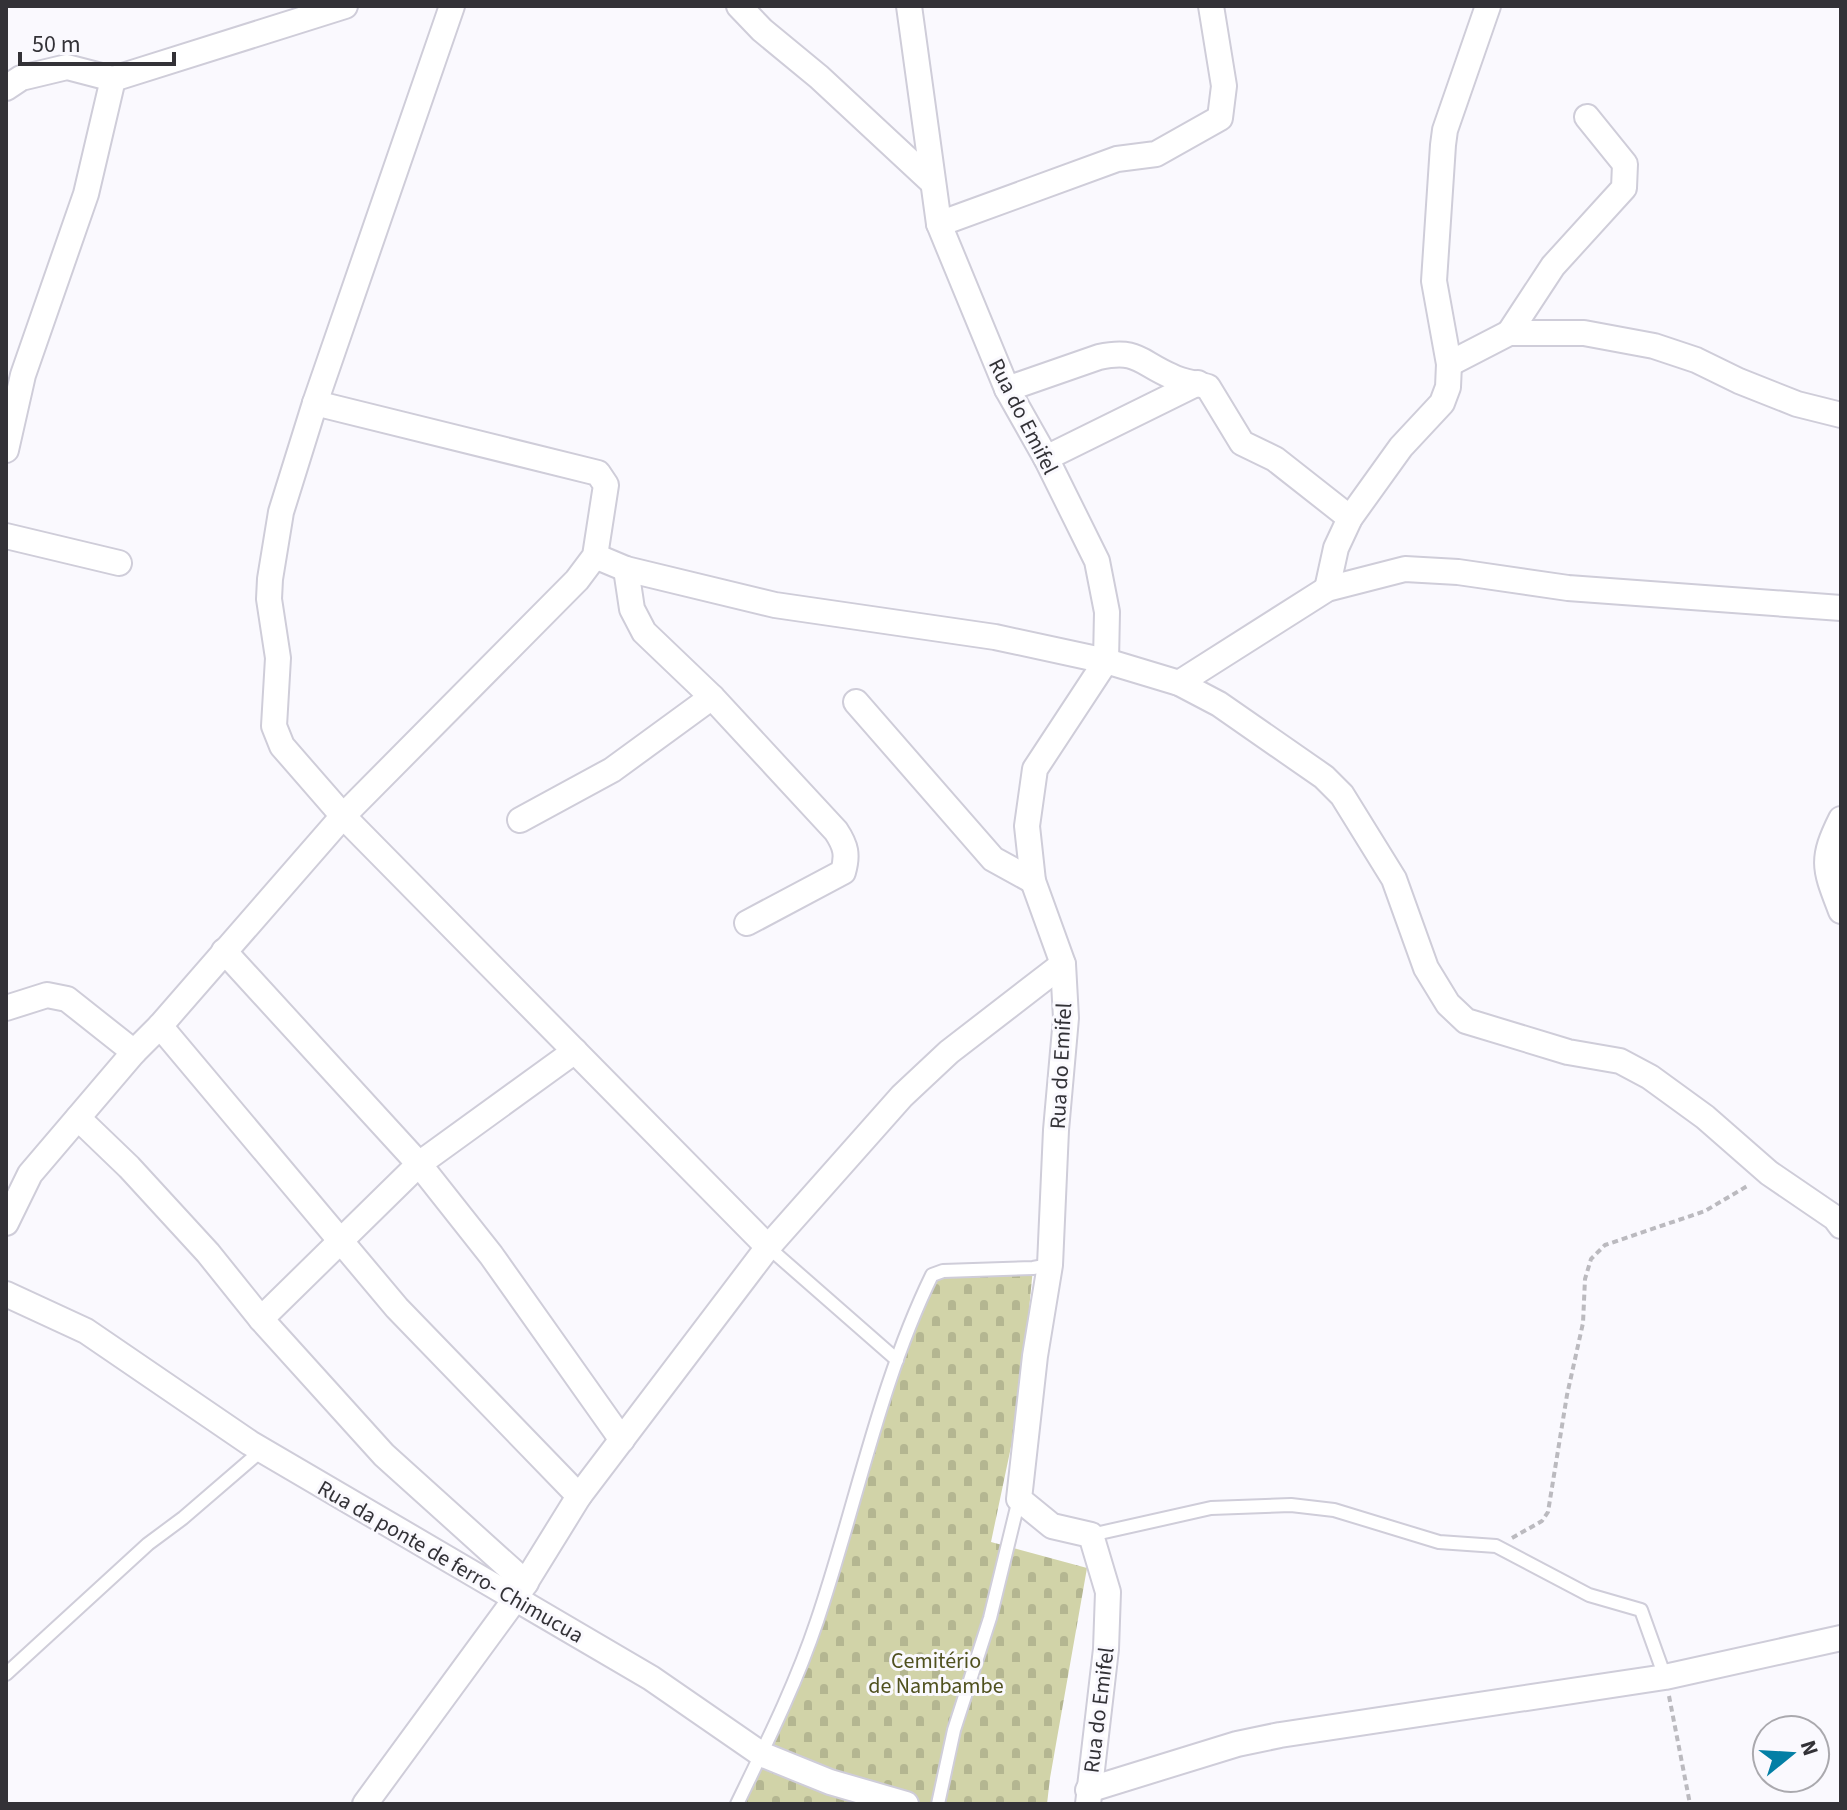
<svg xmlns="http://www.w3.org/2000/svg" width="1847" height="1810" viewBox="0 0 1847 1810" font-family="'Source Sans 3',sans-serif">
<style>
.cemetery{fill:url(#cemetery-stones)}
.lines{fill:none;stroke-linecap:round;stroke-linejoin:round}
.lane-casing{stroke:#cfcdd9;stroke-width:16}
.street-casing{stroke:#cfcdd9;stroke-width:28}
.path{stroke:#bbbabf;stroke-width:4;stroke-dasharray:6 4;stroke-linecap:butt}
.lane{stroke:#fff;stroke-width:12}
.street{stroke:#fff;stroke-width:24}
.labels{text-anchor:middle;stroke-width:6;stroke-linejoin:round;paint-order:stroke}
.street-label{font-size:22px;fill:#333237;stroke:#faf9fe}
.park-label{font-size:22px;fill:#50511f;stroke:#faf9fe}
</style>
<defs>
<pattern id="cemetery-stones" width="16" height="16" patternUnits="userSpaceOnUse" patternTransform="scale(2)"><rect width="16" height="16" fill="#d1d3a8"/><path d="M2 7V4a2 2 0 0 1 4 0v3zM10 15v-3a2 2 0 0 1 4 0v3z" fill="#b4b691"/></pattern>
</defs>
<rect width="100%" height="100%" fill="#faf9fe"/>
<polygon class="cemetery" points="1033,1268 1020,1404 991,1542 1087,1568 1050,1778 1047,1804 737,1804 792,1688 897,1360 932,1275"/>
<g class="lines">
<defs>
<g id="lane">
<polyline points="768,1247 897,1360"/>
<polyline points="1091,1535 1211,1508 1291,1505 1334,1510 1439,1542 1496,1546 1589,1595 1641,1610 1665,1677"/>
<polyline points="6,1674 148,1544 183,1518 262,1450"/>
<path d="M 737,1804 C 766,1744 796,1684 817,1621 C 856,1506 879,1384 932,1275 L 943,1271 L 1033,1268 L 1050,1265"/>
<polyline points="938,1804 954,1730 990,1618 1019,1499"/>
</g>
<g id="street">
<polyline points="452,6 315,403 281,512 270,579 269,599 278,658 274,726 282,746 343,816 768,1247"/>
<polyline points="739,6 762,30 819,77 932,182"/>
<polyline points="909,6 939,224 1007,389 1046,458 1097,561 1107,612 1106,661 1035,769 1027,826 1033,881 1063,964 1066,1018 1056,1130 1050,1265 1035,1356 1019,1499 1052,1526 1091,1535 1108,1592 1106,1649 1088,1804"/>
<polyline points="6,88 21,78 67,67 113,79 345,6"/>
<polyline points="939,224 1117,159 1156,154 1220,118 1224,86 1211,6"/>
<polyline points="1509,333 1553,266 1624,188 1625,164 1587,117"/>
<polyline points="1449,364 1509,333 1584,333 1654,346 1696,360 1739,381 1797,404 1841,415"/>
<path d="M 1007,389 L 1099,357 C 1138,349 1139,362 1171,376 C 1182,382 1196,383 1208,387 L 1242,443 L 1275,459 L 1350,518"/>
<polyline points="6,450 23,375 86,194 113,79"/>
<polyline points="1046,458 1198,383"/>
<polyline points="6,536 119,563"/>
<polyline points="595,556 626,569 775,605 995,637 1106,661 1179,683 1219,704 1324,777 1342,795 1394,879 1426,968 1448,1004 1466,1021 1568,1052 1620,1061 1650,1077 1705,1117 1769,1173 1835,1218 1841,1226"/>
<path d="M 626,569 L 632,609 L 644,632 L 712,697 L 836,831 C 846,846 848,855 843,872 L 747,923"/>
<polyline points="1327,589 1336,548 1350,518 1401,447 1442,403 1448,387 1449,364 1434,281 1443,145 1445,130 1488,6"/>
<polyline points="1179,683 1327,589 1405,569 1458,572 1568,588 1841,608"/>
<polyline points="856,702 993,859 1033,881"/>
<path d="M 1841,819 C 1820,861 1825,869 1841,911"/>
<polyline points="520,820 612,770 712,697"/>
<polyline points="224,951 419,1164 491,1255 622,1440"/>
<polyline points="6,1008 47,995 67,999 134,1052"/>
<polyline points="160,1026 397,1308 579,1496"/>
<polyline points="78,1118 129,1167 208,1253 261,1319 384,1455 526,1583"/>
<polyline points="6,1223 30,1174 134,1052 160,1026 343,816 577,580 595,556 606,485 598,473 315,403"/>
<polyline points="6,1294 86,1331 250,1443 651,1678 761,1754 830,1782 906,1804"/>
<polyline points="261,1319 419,1164 575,1051"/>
<polyline points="1088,1790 1237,1744 1280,1735 1665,1677 1841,1638"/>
<polyline points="365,1804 516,1598 579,1496 768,1247 902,1096 949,1052 1063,964"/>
</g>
</defs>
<use href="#lane" class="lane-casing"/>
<use href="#street" class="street-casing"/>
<g class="path">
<polyline points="1512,1538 1542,1521 1548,1512 1567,1395 1583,1323 1585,1279 1591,1259 1605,1245 1705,1211 1749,1185"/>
<polyline points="1669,1696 1690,1804"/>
</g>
<use href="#lane" class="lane"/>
<use href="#street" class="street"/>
</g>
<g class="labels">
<g class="street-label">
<text transform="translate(1024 416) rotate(63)" y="8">Rua do Emifel</text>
<text transform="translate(1060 1066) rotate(-87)" y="8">Rua do Emifel</text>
<text transform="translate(451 1561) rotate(30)" y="8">Rua da ponte de ferro- Chimucua</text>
<text transform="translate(1098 1710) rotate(-83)" y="8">Rua do Emifel</text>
</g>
<g class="park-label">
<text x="936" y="1668">Cemitério<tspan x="936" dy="25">de Nambambe</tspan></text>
</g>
</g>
<rect width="1847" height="1810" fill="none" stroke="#333237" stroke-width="16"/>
<g transform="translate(1791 1754) rotate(72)"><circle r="38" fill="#faf9fe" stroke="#aaa9ae" stroke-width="2"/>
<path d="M0-6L14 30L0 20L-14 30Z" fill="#037fa5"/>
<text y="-12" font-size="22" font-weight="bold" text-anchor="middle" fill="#333237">N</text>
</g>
<path d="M20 52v12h154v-12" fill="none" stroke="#333237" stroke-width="4"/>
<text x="32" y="52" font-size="24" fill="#333237" stroke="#faf9fe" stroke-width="6" paint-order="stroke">50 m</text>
</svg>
